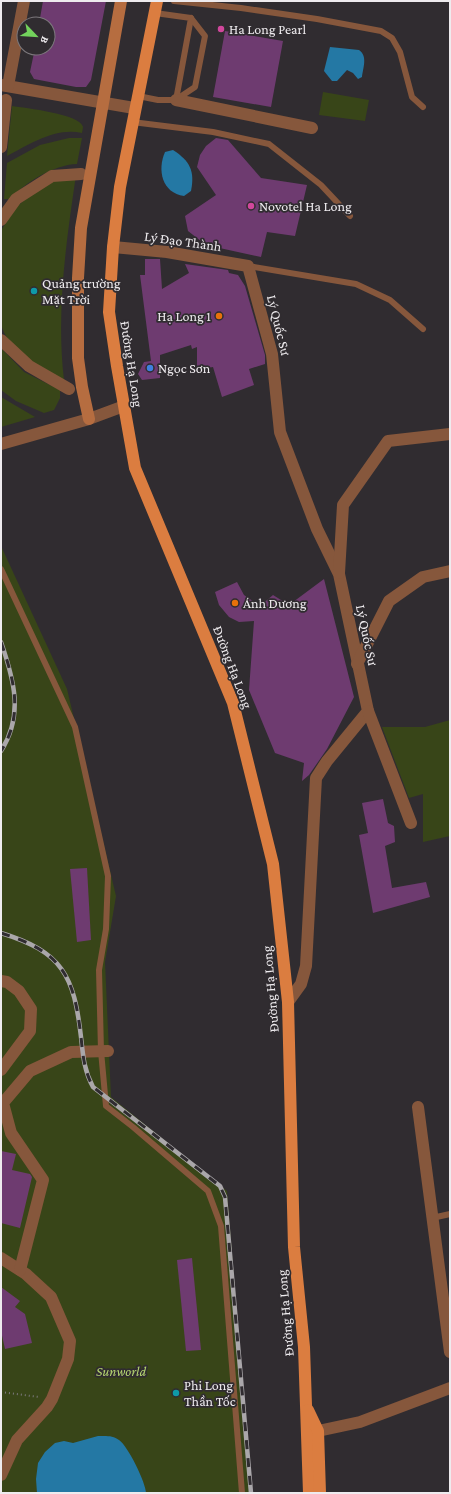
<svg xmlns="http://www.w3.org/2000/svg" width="451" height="1494" viewBox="0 0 451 1494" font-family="'Crimson Pro',serif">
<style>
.green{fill:#384518}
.water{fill:#2478a4}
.building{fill:#6e3b70}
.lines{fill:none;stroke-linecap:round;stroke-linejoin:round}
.path{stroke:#7b787b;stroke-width:2;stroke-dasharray:1 3;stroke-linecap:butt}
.lane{stroke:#86573c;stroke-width:6}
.street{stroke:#86573c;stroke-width:12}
.secondary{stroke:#b66d40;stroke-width:12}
.primary{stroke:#db7d40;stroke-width:12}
.rail-casing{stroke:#aaa7aa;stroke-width:4.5}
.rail{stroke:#302c30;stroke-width:3;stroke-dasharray:9;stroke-linecap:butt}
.hotel-dot{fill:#d1479c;stroke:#302c30;stroke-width:1.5}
.culture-dot{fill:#0f9aa8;stroke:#302c30;stroke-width:1.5}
.food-dot{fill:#e8710a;stroke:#302c30;stroke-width:1.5}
.shop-dot{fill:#3f7fe0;stroke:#302c30;stroke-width:1.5}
.labels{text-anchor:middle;stroke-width:3.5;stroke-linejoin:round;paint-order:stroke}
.poi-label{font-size:14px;fill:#eeebee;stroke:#302c30;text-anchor:start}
.street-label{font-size:14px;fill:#eeebee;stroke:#302c30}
.park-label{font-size:14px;font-style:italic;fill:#b6d671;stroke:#302c30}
</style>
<rect width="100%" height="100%" fill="#302c30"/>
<g class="green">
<polygon points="323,92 369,100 365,121 319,115"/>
<path d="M 12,106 C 25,108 81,114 83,127 C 83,128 82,133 82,133 C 56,127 30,144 7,156 Z"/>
<path d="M 69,138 L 82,138 L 77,164 C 53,165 26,182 10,199 L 4,199 L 7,163 L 40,145 Z"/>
<path d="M 76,175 C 66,243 56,312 64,380 C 41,369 8,351 1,324 L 2,229 L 15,208 L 39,188 L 61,178 Z"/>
<polygon points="1,348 24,372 60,390 60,398 54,410 44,413 16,401 1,390"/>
<polygon points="1,397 35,417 1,427"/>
<polygon points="1,546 67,689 116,896 105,962 111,1097 227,1191 251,1493 1,1493"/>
<polygon points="450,720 450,836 423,842 423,794 409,798 382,727 425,727"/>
</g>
<g class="water">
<path d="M 330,47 L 359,50 C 368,56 363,68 362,77 L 358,79 L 353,73 L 347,70 L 337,81 L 332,81 L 324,71 Z"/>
<path d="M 173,150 C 190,161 195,171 191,191 L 184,196 C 162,193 157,170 165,152 Z"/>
<path d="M 98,1436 C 105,1436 113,1435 119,1440 C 128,1446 146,1483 146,1493 L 37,1493 L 36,1479 L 38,1463 L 45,1452 L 55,1443 L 64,1441 L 73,1443 Z"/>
</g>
<g class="building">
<polygon points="43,1 106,1 91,80 86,87 76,87 34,79 30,72 35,48 48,48 48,24 39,24"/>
<polygon points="225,31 283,41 271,107 213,97"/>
<polygon points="216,138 228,140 261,178 307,185 295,236 267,232 261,257 206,245 188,231 185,216 216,195 197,167 200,155 206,146"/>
<polygon points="145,259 160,259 162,289 189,273 185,264 228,270 229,273 238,275 245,286 265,355 265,364 249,369 254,385 222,397 213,367 197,370 197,347 192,349 191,345 160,355 160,378 142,380 138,374 144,362 151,361 140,275 145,275"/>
<polygon points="324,579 354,697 327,749 309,775 302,781 304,763 275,753 249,690 254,621 239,622 229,617 219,605 215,592 237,582 244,595 260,606 273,595 289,605"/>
<polygon points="383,799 388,823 394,826 395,842 385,846 392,888 426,882 430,897 373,913 359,835 368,833 362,803"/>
<polygon points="87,868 91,940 77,942 70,869"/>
<polygon points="1,1151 16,1154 12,1170 30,1174 32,1177 20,1228 1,1223"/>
<polygon points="192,1258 201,1350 186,1351 177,1260"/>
<polygon points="1,1287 20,1301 15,1307 25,1314 32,1343 5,1349 1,1331"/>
</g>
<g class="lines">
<polyline class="path" points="1,1392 39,1397"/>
<g class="lane">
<polyline points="174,1 241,8 317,19 381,31 392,38 400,52 412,97 423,107"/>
<polyline points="138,96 158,100 176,100 191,18 155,13"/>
<polyline points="177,99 195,87 205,36 191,18"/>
<polyline points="132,122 213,132 269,144 321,185 350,216"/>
<polyline points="248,266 356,284 390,300 423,329"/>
<polyline points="1,569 75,727 108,876 106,929 99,970 101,1051 106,1106 133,1127 208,1191 221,1226 242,1493"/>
<polyline points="432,1218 450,1214"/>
</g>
<g class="street">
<polyline points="1,85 134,108"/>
<polyline points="8,86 24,1"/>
<polyline points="176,100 312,128"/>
<polyline points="1,147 6,100"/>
<polyline points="1,220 16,199 52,176 81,174"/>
<polyline points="113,247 167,252 248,266 272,354 280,432 317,529 339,574 368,711 327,761 316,778 306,966 301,984 288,1002"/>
<polyline points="1,340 29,366 69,389"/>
<polyline points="1,444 89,419 124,406"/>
<polyline points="339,573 343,505 388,441 450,434"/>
<polyline points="357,664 389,601 423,577 450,571"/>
<polyline points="368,711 411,823"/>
<polyline points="1,981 7,982 19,991 31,1009 30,1031 1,1070"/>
<polyline points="418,1107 450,1352"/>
<polyline points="1,1258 26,1274 51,1297 70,1341 68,1359 52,1399 47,1407 17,1440 1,1475"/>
<polyline points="20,1270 43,1180 11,1133 3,1103 30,1071 71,1052 108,1051"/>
<polyline points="318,1431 360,1422 450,1388"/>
</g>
<polyline class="secondary" points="89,419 82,387 78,358 78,278 81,228 121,1"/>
<g class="primary">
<polyline points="157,1 120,187 113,247 109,312 117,366 135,468 233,703 273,864 288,1002 294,1247 304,1347 309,1493"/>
<polyline points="308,1410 318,1431 320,1493"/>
</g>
<defs>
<g id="rail">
<path d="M 1,642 C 14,680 24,715 1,751"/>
<path d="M 1,933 C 63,952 74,976 81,1037 C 83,1056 84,1070 93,1087 L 220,1186 L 225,1197 L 251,1493"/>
</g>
</defs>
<use href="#rail" class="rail-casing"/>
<use href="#rail" class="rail"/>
</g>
<g class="hotel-dot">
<circle cx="221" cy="29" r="4"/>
<circle cx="251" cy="206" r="4"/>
</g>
<g class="culture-dot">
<circle cx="34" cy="291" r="4"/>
<circle cx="176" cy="1393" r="4"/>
</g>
<g class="food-dot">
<circle cx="219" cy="316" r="4"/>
<circle cx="235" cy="603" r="4"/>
</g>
<circle class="shop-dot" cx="150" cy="368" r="4"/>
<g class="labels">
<g class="poi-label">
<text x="229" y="34">Ha Long Pearl</text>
<text x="259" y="211">Novotel Ha Long</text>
<text x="42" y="288">Quảng trường<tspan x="42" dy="16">Mặt Trời</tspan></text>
<text x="211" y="321" text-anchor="end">Hạ Long 1</text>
<text x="158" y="373">Ngọc Sơn</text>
<text x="243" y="608">Ánh Dương</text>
<text x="184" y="1390">Phi Long<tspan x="184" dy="16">Thần Tốc</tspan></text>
</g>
<g class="street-label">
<text transform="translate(183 241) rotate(8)" y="5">Lý Đạo Thành</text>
<text transform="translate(279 325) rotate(76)" y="5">Lý Quốc Sư</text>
<text transform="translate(132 364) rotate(81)" y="5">Đường Hạ Long</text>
<text transform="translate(367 635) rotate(78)" y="5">Lý Quốc Sư</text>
<text transform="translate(233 667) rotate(69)" y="5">Đường Hạ Long</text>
<text transform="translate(270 989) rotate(-95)" y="5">Đường Hạ Long</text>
<text transform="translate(285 1313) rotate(-95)" y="5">Đường Hạ Long</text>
</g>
<g class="park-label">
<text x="121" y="1376">Sunworld</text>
</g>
</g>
<rect width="451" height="1494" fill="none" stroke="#eeebee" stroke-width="4"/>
<g transform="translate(36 36) rotate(115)"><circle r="19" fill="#302c30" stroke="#7c787c"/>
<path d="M0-3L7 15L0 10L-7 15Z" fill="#73d25c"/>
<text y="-6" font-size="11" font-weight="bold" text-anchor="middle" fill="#eeebee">B</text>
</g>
</svg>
